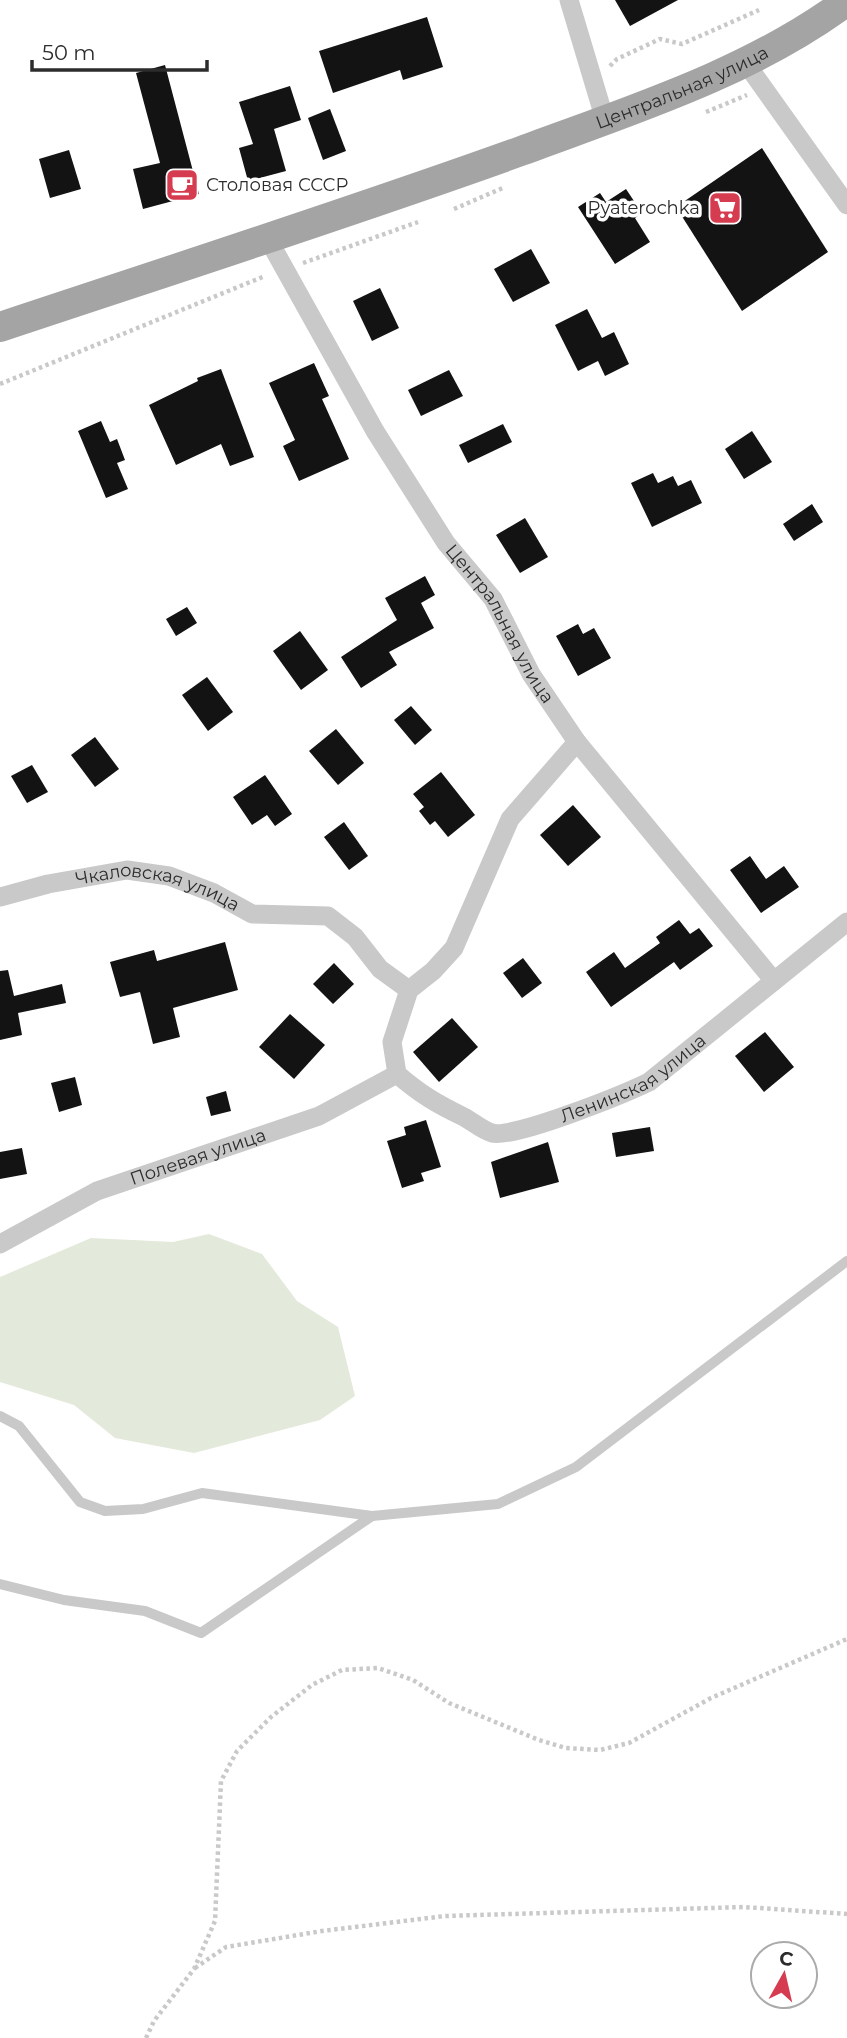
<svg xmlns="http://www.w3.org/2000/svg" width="847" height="2038" viewBox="0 0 847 2038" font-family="Montserrat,sans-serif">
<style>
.green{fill:#e3e9db}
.building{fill:#131313}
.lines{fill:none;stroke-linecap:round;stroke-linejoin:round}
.path{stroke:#c9c9c9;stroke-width:4.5;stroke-dasharray:3.5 3.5;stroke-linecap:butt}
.service{stroke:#c9c9c9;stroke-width:10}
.minor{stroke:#c9c9c9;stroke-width:19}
.primary{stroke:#a4a4a4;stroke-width:30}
.labels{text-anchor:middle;stroke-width:7;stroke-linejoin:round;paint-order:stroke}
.street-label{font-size:18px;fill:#2c2c2c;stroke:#fff}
.poi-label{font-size:18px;fill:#2c2c2c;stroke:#fff;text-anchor:start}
</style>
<rect width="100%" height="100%" fill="#fff"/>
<polygon class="green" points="209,1234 262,1254 297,1301 338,1327 355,1396 320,1420 194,1453 115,1438 74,1405 0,1382 0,1277 91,1238 173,1242"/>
<g class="building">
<polygon points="615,0 678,0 630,26"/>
<polygon points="427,17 443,67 403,80 400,70 333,93 319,51"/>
<polygon points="165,65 199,194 143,209 133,169 160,163 136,73"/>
<polygon points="290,86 301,120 274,129 286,171 248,181 239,148 253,144 239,102"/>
<polygon points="330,109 346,151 323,160 308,118"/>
<polygon points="762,148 828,252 742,311 676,207"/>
<polygon points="69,150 81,189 50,198 39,159"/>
<polygon points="626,189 642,213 635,218 650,242 615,264 578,207 600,193 606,202"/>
<polygon points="531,249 550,283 513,302 494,269"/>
<polygon points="380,288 399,328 372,341 353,301"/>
<polygon points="587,309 602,338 614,332 629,364 605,376 598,361 578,371 555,325"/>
<polygon points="314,363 329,396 322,399 349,459 299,481 283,446 295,440 269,383"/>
<polygon points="221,369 254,457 230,466 221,444 176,465 149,405 198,381 197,378"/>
<polygon points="449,370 463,396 421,416 408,390"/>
<polygon points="101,421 110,442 117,439 125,460 117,463 128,489 106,498 78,431"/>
<polygon points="503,424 512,442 468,463 459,445"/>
<polygon points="752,431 772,462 744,479 725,449"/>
<polygon points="653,473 658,483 673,476 678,486 691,480 702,503 652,527 631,483"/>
<polygon points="812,504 823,522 794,541 783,524"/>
<polygon points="525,518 548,557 520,573 496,535"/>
<polygon points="425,576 435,595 421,603 434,628 389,652 397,665 361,688 341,657 397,620 385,598"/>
<polygon points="187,607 197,623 176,636 166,619"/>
<polygon points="578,624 583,634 594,628 611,658 578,676 556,636"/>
<polygon points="300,631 328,670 301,690 273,651"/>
<polygon points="207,677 233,712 208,731 182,695"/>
<polygon points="411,706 432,730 415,745 394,720"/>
<polygon points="336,729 364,763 338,785 309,751"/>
<polygon points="95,737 119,769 95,787 71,755"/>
<polygon points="32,765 48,792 27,803 11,776"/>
<polygon points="441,772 475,815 448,837 435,821 430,825 419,811 424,807 413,794"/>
<polygon points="265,775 292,814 275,826 267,815 252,825 233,797"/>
<polygon points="573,805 601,837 568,866 540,835"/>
<polygon points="344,822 368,856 349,870 324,837"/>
<polygon points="750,856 766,879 784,866 799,887 761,913 730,870"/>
<polygon points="679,920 690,934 699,928 713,946 680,970 674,962 611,1007 586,972 614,952 625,968 660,943 656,937"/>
<polygon points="225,942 238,990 173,1008 180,1037 153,1044 140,992 120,997 110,962 154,950 157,961"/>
<polygon points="523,958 542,983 522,998 503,973"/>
<polygon points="334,963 354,984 333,1004 313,984"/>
<polygon points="8,970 14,996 62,984 66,1003 18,1013 22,1035 0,1040 0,971"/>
<polygon points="290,1014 325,1045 294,1079 259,1047"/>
<polygon points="452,1018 478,1047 439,1082 413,1052"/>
<polygon points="765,1032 794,1067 764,1092 735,1056"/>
<polygon points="75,1077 82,1105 59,1112 51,1083"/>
<polygon points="226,1091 231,1111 211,1116 206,1097"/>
<polygon points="426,1120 441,1167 421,1173 424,1181 402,1188 387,1141 406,1135 404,1127"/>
<polygon points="650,1127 654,1151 616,1157 612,1133"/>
<polygon points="548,1142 559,1182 500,1198 491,1162"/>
<polygon points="22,1148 27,1174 0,1179 0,1152"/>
</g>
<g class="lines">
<g class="path">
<polyline points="610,66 617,59 660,39 682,44 759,10"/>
<polyline points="706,112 747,95"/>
<polyline points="454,209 505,187"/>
<polyline points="303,263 418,222"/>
<polyline points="0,384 265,276"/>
<polyline points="195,1968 226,1947 322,1931 445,1916 744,1907 847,1914"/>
<polyline points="146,2038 154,2021 194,1969 215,1921 221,1781 237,1751 271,1717 312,1685 342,1670 378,1668 413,1680 449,1703 539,1740 566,1748 600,1750 629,1743 711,1698 847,1639"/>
</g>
<g class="service">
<polyline points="0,1416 19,1426 80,1502 105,1511 143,1509 202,1493 372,1516 498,1504 576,1467 847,1261"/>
<polyline points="0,1584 64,1600 145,1611 201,1633 372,1516"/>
</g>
<g class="minor">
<polyline points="569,0 605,120"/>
<polyline points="745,62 847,205"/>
<path id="s1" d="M 268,239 L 375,431 L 446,543 L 493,599 L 531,674 L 577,742 L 774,981"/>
<path id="s2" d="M 0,897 L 48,884 L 127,870 L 169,876 L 214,893 L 252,914 L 328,916 L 355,937 L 380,969 L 409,990"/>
<path id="s3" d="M 397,1074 C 420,1094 437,1104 464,1117 C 473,1122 482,1130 492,1133 C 514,1139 624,1094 649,1082 L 847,922"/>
<polyline points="397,1074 392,1042 409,990 433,971 454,948 510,819 577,742"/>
<path id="s4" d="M 0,1244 L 97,1191 L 319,1116 L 397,1074"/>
</g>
<path class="primary" id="s5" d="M 0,327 C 174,269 349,213 521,151 C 632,110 752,72 847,1"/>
</g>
<defs>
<symbol id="cafe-square" viewBox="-11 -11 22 22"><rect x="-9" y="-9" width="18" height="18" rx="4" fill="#d63c50" stroke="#fff"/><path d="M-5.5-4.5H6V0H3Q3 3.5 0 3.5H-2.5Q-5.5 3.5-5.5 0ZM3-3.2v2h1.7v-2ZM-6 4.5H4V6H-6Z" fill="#fff"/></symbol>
<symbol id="supermarket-square" viewBox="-11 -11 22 22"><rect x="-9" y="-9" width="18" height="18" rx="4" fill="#d63c50" stroke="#fff"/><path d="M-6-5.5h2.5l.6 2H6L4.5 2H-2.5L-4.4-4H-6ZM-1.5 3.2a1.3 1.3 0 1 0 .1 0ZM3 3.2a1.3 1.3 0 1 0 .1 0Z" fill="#fff"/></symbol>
</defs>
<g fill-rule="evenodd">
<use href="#cafe-square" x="163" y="166" width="38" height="38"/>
<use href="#supermarket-square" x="706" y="189" width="38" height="38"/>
</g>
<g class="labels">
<g class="street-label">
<text dy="6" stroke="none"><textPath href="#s5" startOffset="723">Центральная улица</textPath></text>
<text dy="6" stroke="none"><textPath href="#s1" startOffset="450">Центральная улица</textPath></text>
<text dy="6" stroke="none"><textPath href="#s2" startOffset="163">Чкаловская улица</textPath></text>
<text dy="6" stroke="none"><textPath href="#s3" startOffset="266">Ленинская улица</textPath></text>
<text dy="6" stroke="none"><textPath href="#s4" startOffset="217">Полевая улица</textPath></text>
</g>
<g class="poi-label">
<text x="206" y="191">Столовая СССР</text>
<text x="700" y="214" text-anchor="end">Pyaterochka</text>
</g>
</g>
<g transform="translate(784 1975) rotate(8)"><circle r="33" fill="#ffffff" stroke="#ababab" stroke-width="2"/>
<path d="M0-5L12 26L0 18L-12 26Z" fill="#d63c50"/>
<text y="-10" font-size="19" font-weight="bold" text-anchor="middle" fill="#2c2c2c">С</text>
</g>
<path d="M32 60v10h175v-10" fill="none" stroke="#2c2c2c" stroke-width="3.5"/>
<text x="42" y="60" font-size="21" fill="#2c2c2c" stroke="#ffffff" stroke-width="5" paint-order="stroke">50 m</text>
</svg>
